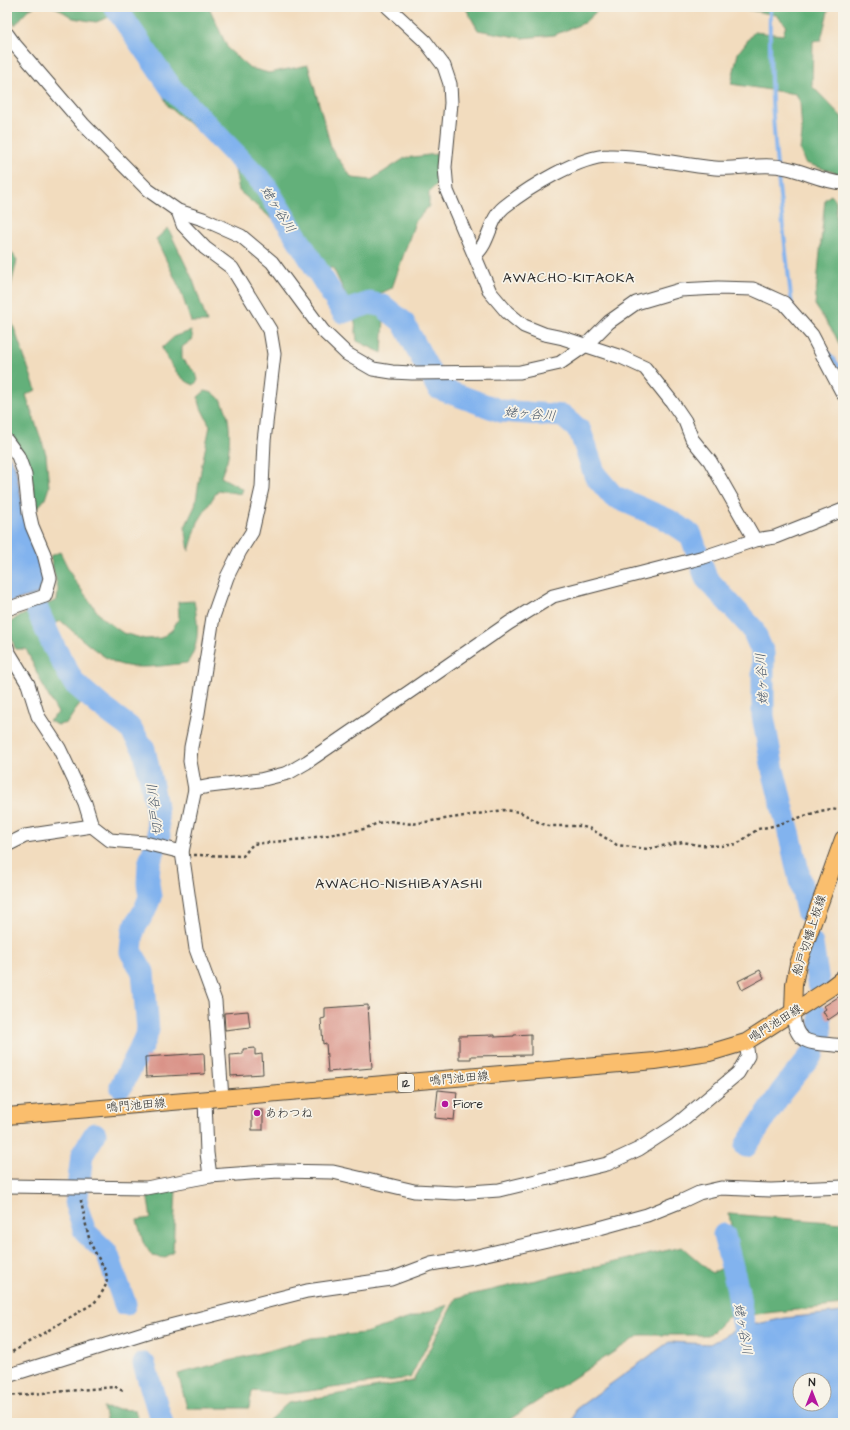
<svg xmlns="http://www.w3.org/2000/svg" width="850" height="1430" viewBox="0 0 850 1430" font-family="'Architects Daughter','Klee One',sans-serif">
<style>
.forest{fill:#64b07a;stroke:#486e52}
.water{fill:#82b3ee;stroke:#566f8c;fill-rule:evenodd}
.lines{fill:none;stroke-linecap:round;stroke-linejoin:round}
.stream{stroke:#82b3ee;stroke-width:4}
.river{stroke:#82b3ee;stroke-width:23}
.building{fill:#d99186}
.minor-casing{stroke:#494641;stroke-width:15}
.major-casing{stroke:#494641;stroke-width:18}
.path{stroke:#494641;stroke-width:2.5;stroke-dasharray:3 3;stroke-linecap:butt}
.minor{stroke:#fff;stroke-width:13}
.major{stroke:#fabe6d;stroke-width:16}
.poi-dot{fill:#b5179e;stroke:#f7f3e8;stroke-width:1.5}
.labels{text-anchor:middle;stroke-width:3.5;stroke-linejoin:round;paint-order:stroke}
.shield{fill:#f7f3e8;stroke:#686764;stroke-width:1}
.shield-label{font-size:11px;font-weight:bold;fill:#2b2b2b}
.street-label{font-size:12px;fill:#2b2b2b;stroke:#f7f3e8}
.poi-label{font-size:12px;fill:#2b2b2b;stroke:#f7f3e8;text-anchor:start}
.water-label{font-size:13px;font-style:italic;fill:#455466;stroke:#f7f3e8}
.quarter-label{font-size:14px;letter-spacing:1px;fill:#2b2b2b;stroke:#f7f3e8}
</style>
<rect width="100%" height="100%" fill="#f7f3e8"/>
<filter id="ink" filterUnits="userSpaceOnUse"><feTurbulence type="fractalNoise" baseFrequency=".025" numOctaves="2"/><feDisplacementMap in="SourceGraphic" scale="8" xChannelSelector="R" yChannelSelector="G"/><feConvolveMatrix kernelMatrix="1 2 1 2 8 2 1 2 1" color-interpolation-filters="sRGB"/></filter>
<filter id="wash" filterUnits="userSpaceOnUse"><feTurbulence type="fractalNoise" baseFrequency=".012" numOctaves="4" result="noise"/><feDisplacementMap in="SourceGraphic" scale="16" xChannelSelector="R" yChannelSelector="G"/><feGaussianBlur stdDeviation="0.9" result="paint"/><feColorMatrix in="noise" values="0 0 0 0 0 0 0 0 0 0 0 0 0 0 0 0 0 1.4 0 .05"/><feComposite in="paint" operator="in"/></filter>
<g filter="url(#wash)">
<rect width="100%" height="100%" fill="#f2dcbe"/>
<g class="forest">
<polygon points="7,7 34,7 28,10 15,25 7,12"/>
<polygon points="53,7 209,7 228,49 250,68 269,73 308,65 332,150 352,178 371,180 405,158 437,154 439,182 429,192 429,206 415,222 392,288 379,294 384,318 382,353 357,341 355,322 344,291 333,268 321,268 284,229 239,191 234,164 208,137 192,126 168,106 125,11 96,22 73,18 57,8"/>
<polygon points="465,7 601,7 584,23 554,35 522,38 478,30"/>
<polygon points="733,7 829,7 821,40 813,41 812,86 842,117 843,175 805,163 800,150 802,134 800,102 796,94 731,84 738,53 754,32 783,35 786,25 776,15"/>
<polygon points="831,195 836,201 836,228 843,228 843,353 835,335 815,305 825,199"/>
<polygon points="168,228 193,280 207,322 191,322 180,289 156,239"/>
<polygon points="7,246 17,260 7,303"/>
<polygon points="7,308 36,390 26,395 46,454 49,487 45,499 34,512 33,484 22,452 7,431"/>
<path d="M 191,331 L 193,339 L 182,347 L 182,359 L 196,373 L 198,380 L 194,385 C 179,380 169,363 162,348 L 175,336 Z"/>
<path d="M 205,391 C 232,394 231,436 228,456 C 227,463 223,470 221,477 L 243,489 L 241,494 L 218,490 L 198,522 L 189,551 L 185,527 L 195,506 L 202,464 L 210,426 L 201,408 L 198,397 Z"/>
<path d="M 60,552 L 73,578 L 101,617 L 123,633 L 145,639 L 161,638 L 172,630 L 179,618 L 178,602 L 194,601 C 198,623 201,644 187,663 C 167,665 136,671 116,663 C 98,655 76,634 61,621 L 41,630 L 68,683 L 83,699 L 67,723 L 58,725 L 49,721 L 58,713 L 45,690 L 26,649 L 15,649 L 8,625 L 16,618 L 57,600 L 58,589 L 50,556 Z"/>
<polygon points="176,1189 173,1251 165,1258 152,1256 143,1242 137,1220 151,1218 147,1194"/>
<polygon points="729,1214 843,1223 843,1305 728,1317 710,1335 640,1335 504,1423 266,1423 288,1403 413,1381 456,1298 682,1247 712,1273 737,1261"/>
<polygon points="448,1305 410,1378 285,1394 252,1391 249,1408 187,1408 178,1374 275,1349 311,1338 365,1333"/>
<polygon points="103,1408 135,1410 139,1423 107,1423"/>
</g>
<g class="water">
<polygon points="7,452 15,466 26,524 44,580 39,593 7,603"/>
<path d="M 843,1312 L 843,1423 L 572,1423 L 576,1409 L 669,1342 L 710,1344 L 738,1328 L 785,1318 ZM 800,1380 L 824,1380 L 824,1404 L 800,1404 Z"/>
</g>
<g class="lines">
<g class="stream">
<path d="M 770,7 C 768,107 781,207 792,306"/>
<polyline points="826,350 843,371"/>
<polyline points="817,977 822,974"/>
</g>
<g class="river">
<polyline points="115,7 172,89 264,184 343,312 370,303 383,306 403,322 438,388 501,411 563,416 580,431 595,475 613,496 668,520 691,535 706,578 752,628 763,653 763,716 773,770 789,832 807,911"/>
<polyline points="36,607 54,647 74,683 102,707 129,727 144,749 155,800 159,836 149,864 148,883 150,897 145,910 133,930 131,952 143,972 148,1030 139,1052 121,1086"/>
<polyline points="812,944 818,982"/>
<polyline points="820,1016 821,1033"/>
<polyline points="95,1134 82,1155 76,1205 85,1232 107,1253 125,1304"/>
<polyline points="746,1146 782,1091 813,1053"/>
<polyline points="724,1235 737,1286 749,1357"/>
<polyline points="144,1364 162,1423"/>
</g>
</g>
<g id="blocks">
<g class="building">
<polygon points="760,970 764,978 742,990 738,981"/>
<polygon points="843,994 843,1010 828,1020 823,1011 826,1009 824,1006"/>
<polygon points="368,1005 372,1068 328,1072 326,1043 323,1044 321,1019 325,1018 325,1008"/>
<polygon points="248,1011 250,1027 225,1030 224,1013"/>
<polygon points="531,1034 531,1055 471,1056 471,1059 459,1059 459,1036 495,1035 495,1037 514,1036 514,1035"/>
<polygon points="255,1048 255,1055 262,1054 263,1074 231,1076 230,1055 243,1054 243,1049"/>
<polygon points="204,1053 205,1074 146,1077 145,1057"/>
<polygon points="438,1090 457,1092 454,1120 435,1118"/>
<rect x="252" y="1110" width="11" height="20"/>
</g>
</g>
</g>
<g filter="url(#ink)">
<use href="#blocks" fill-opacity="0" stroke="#494641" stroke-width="1"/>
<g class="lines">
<defs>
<g id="minor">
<polyline points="388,7 425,41 444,66 450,84 451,103 445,167 447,191 490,292 507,312 524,326 544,334 563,338 621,357 645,368 672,402 685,421 692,439 710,461 755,540"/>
<polyline points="7,34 15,45 83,124 148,190 178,211 203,219 241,236 272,262 323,331 347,354 373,369 392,372 412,373 520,372 560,363 586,345 609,322 636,303 680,290 718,288 753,289 784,303 812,335 843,394"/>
<polyline points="178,211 183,225 205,248 232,268 270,330 274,354 264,441 262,488 252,532 240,551 227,577 213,617 198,713 191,747 190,761 195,789 182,852 196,949 215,1001 222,1098"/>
<path d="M 475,255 C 490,243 489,219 504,207 C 528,188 579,156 609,156 C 644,155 680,165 715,168 C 739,170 763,162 787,168 C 806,172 824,182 843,183"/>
<polyline points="7,441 18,456 25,475 29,513 32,526 44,554 50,578 45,596 7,609"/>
<polyline points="7,647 8,651 28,684 38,716 59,748 85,803 92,826 110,840 145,843 182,852"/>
<polyline points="195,789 210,786 260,780 288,773 307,762 415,688 509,623 553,596 704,557 755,540 775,537 843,510"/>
<polyline points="7,845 25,836 92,826"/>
<path d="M 793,1011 C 794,1048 813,1042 843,1046"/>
<polyline points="205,1100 207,1153 210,1176"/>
<polyline points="7,1186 146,1188 210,1176 278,1171 333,1172 414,1191 456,1193 499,1190 607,1164 639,1149 676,1125 738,1073 748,1056 746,1042"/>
<polyline points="7,1376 150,1331 307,1291 391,1279 431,1264 473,1257 596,1229 647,1215 682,1201 699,1193 721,1188 771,1190 843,1187"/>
</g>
<g id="major">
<polyline points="793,1011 794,984 798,964 843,839"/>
<polyline points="7,1116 655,1061 709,1053 746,1042 830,988 843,978"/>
</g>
</defs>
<use href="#minor" class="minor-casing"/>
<use href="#major" class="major-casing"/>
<g class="path">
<polyline points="194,855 243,856 253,844 304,839 364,829 378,823 389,821 412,824 504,810 520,812 540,823 549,826 580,826 591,829 617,845 647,849 683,842 698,845 721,846 737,844 758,829 773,826 820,811 831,809 843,811"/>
<path d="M 7,1355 L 94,1303 C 118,1275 103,1271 91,1244 C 87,1234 84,1213 81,1201 L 81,1198"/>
<polyline points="7,1396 116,1387 123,1391"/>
</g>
<use href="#minor" class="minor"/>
<use href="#major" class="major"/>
</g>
</g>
<g class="poi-dot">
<circle cx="445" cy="1104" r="4"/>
<circle cx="257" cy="1113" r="4"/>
</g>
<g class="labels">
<rect class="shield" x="398" y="1074" width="16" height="18" rx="3"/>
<g class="shield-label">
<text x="406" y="1087">12</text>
</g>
<g class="street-label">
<text transform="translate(809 935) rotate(-72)" y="4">船戸切幡上板線</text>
<text transform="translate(775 1023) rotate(-32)" y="4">鳴門池田線</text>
<text transform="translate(459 1078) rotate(-5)" y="4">鳴門池田線</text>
<text transform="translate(136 1105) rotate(-5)" y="4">鳴門池田線</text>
</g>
<g class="poi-label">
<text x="453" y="1108">Fiore</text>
<text x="265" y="1117">あわつね</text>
</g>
<g class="water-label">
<text transform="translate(279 209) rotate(58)" y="5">姥ヶ谷川</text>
<text transform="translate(530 413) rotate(5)" y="5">姥ヶ谷川</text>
<text transform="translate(761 679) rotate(-93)" y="5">姥ヶ谷川</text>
<text transform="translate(154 810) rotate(-96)" y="5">切戸谷川</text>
<text transform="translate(744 1329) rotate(80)" y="5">姥ヶ谷川</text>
</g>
<g class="quarter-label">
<text x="569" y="282">AWACHO-KITAOKA</text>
<text x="399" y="888">AWACHO-NISHIBAYASHI</text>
</g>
</g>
<rect width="850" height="1430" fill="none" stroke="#f7f3e8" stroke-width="24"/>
<g transform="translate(812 1392)"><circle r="19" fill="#f7f3e8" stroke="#a5a39c"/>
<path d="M0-3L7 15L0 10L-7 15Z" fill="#b5179e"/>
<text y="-6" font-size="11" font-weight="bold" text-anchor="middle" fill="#2b2b2b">N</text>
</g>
</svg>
